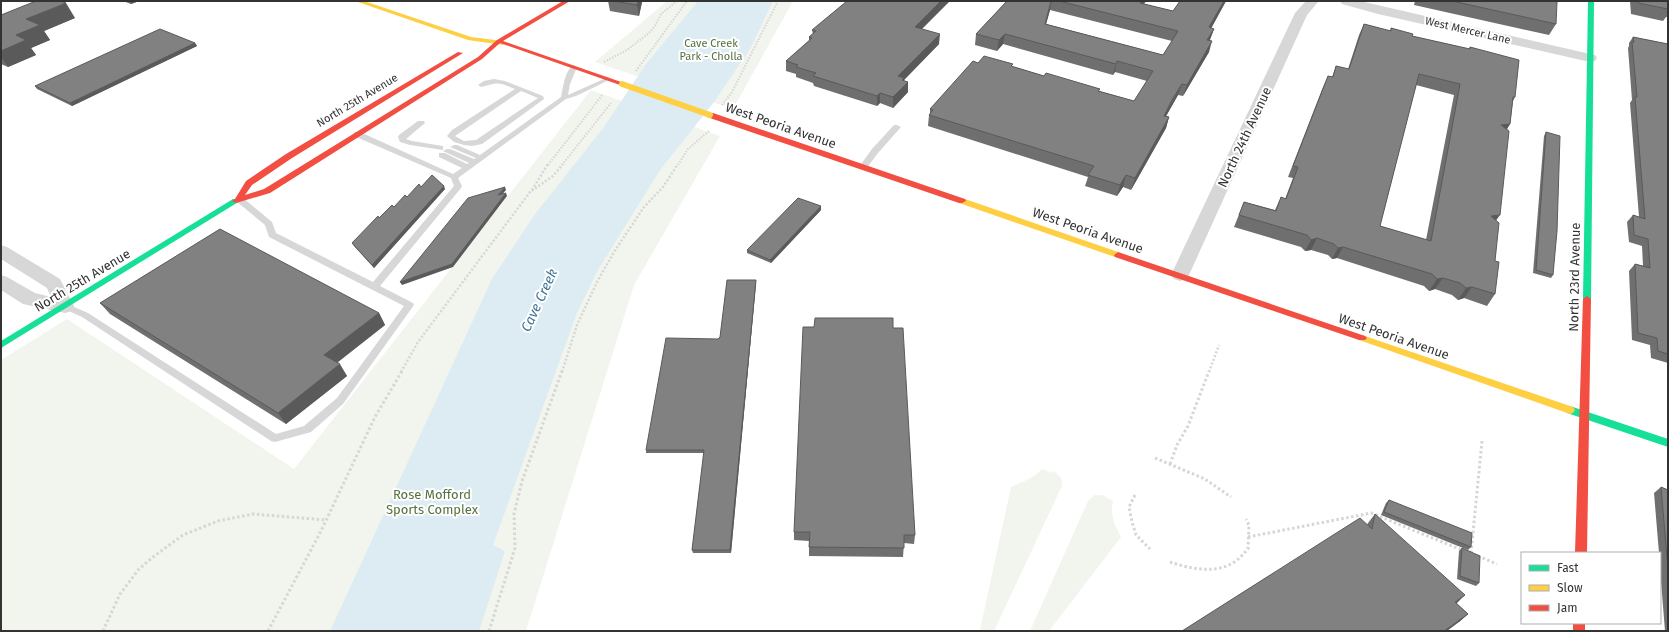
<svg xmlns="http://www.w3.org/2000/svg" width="1669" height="632" viewBox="0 0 1669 632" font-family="'Fira Sans',sans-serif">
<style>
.green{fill:#f1f5ed}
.water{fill:#ddebf3}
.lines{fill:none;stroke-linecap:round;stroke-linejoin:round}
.path-far2{stroke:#d6d6d6;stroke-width:2;stroke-dasharray:1.5 1.5;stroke-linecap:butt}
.path-far1{stroke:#d6d6d6;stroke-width:2.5;stroke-dasharray:2 2;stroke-linecap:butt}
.path{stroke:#d6d6d6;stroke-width:3;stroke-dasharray:2.5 2.5;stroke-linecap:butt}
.lane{fill:#d7d7d7;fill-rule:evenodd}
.street{fill:#d7d7d7;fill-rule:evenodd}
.fast{fill:#16e098;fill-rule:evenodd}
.slow{fill:#ffcf43;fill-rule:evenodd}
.jam{fill:#f24e42;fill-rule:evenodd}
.slow-bridge{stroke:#ffcf43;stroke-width:6}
.wall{fill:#6f6f6f;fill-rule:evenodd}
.shaded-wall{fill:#5a5a5a}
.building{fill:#818181;stroke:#5a5a5a;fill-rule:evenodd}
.labels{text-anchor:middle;stroke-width:4;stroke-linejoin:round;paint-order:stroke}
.far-street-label{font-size:11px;fill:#333;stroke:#fff}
.far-park-label{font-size:11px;fill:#56703f;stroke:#fff}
.street-label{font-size:13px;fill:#333;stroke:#fff}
.park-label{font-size:13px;fill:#56703f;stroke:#fff}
.water-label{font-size:14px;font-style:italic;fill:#3f7597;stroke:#fff}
</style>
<rect width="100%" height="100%" fill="#fff"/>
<g class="green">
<polygon points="667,1 793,1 733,109 595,62"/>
<polygon points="591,90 720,136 634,285 526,631 1,631 1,360 67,319 294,469"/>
<path d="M 1042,469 L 1053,473 L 1054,471 L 1061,478 L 1062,486 L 994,631 L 980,630 L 1011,487 C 1022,482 1034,478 1042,469 Z"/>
<path d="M 1095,495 L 1102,495 L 1113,501 C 1110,516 1114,524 1121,537 L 1049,631 L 1030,631 L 1088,501 Z"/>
</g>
<polygon class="water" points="698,1 773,1 750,49 714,102 660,170 598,270 577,313 493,545 505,551 479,631 330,631 492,279 535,214 604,127 646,64"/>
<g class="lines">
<g class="path-far2">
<polyline points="604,62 627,50 649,33 655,26 661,14 677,1"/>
<polyline points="636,71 687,1"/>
<polyline points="722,105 732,92 778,1"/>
<polyline points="548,165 603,94"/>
<polyline points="562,165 611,103"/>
<polyline points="678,165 688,149 709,131"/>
</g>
<g class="path-far1">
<polyline points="532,190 548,164"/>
<polyline points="401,372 418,342 530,192 553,176 563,164"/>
<polyline points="562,372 577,325 598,280 614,252 644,207 663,187 678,164"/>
<polyline points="1209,372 1219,345"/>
</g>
<g class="path">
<polyline points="1155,458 1205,479 1231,497"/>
<polyline points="1170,464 1177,445 1188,426 1209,371"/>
<polyline points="1135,495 1129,507 1132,522 1136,535 1150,549"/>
<polyline points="1248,537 1371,513 1462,550"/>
<polyline points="1471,553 1482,441"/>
<polyline points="1478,556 1497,564"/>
<path d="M 1170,562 C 1191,569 1218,575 1237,560 C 1241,557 1244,553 1248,549 L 1249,525 L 1246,519"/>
<polyline points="103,631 120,594 139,569 153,557 183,535 218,521 253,514 326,520"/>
<polyline points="268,631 321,531 375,417 402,371"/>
<polyline points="489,631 515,548 514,514 522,481 562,371"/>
</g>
<g class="lane">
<path d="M 574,65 L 577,67 L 570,84 L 568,95 L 606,78 L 608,77 L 611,79 L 576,96 L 566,99 L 458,178 L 462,186 L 461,188 L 380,286 L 413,303 L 414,305 L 343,404 L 311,432 L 275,442 L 271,441 L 82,317 L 62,308 L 61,306 L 65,303 L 88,313 L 276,434 L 304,426 L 337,398 L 404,306 L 269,237 L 265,225 L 236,201 L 235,199 L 236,197 L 242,197 L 272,222 L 276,233 L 373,282 L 454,186 L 451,178 L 354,136 L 354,132 L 360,132 L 453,174 L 462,168 L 439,157 L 439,153 L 445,153 L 467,164 L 469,163 L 443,151 L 447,149 L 450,149 L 474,159 L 476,158 L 450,147 L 454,145 L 457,145 L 480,155 L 561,97 C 563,88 565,69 574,65 Z"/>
<path d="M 494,79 L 505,81 L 543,96 L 544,99 L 482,144 L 472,146 L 464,145 L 454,142 L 447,136 L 452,130 L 515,89 C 498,82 499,82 481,87 L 478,85 L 484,81 ZM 521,91 L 538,98 L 476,140 L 464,141 L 455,136 Z"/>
<polygon points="418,121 424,121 425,123 406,139 412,141 443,146 443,150 410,145 400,142 398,137 399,135"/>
<polygon points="894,125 897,125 901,127 878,153 866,169 860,169 859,167 872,149"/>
</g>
<g class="street">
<polygon points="1306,1 1319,1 1307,15 1189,275 1186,279 1180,281 1174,279 1171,275 1295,13"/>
<polygon points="1340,1 1360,1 1590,54 1595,55 1597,58 1595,61 1590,62 1378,14 1342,4"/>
<polygon points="1,245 7,247 60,279 74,306 72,311 65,313 23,304 1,290 1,275 7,277 35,293 51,297 47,288 1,259"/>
</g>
<g class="fast">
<polygon points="1588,1 1594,1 1591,299 1587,302 1583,299"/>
<polygon points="233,199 236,199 240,201 1,348 1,341"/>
<polygon points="1570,406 1668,439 1668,447 1567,413 1565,410 1567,407"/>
</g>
<g class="slow">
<polygon points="355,1 364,1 471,37 503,41 506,43 503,45 468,40"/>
<polygon points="959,199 965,199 1121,253 1122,255 1121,257 1115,257 959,203 958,201"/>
<polygon points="1362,335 1573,407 1575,410 1573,413 1570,414 1359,340 1357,338 1359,336"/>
</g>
<g class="jam">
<polygon points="563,1 570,1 503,41 624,83 624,85 620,85 500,43 482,59 270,193 236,203 232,201 235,199 246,181 286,154 458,52 463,53 292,158 252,185 245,195 264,189 478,57 497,40"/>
<polygon points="707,113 713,113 965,199 966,201 962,203 959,203 707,117"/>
<polygon points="1118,252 1365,336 1367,338 1365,340 1359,340 1115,257 1114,255"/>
<polygon points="1587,296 1591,299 1587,553 1575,553 1583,299"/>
<rect x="1573" y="623" width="12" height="8"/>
</g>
<polyline class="slow-bridge" points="622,84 710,115"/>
</g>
<g class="wall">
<polygon points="123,1 139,1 131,4"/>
<polygon points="608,1 645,1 642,2 639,16 610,11"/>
<path d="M 1007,1 L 1146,1 L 1144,4 L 1173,11 L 1180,1 L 1226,1 L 1211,28 L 1214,29 L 1210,40 L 1209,52 L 1183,96 L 1178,95 L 1166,116 L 1169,117 L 1166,128 L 1131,190 L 1123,187 L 1117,196 L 1085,186 L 1088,177 L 928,126 L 929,115 L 930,114 L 930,109 L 978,63 L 1013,67 L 1044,76 L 1100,89 L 1099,91 L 1134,101 L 1147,81 L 1115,72 L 1113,75 L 1003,44 L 997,51 L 975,45 L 976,34 ZM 1050,10 L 1172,41 L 1163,55 L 1046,24 Z"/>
<polygon points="1415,1 1556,1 1556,24 1549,35 1414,5"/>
<polygon points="1630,1 1668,1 1668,17 1666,17 1663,21 1631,14"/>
<polygon points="1,15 75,18 44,31 50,40 31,48 36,55 8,67 1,64"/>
<path d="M 1364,24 L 1390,31 L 1391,28 L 1412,36 L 1469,49 L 1470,47 L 1515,97 L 1513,101 L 1510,124 L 1507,129 L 1496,221 L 1495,261 L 1495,294 L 1487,306 L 1464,298 L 1458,300 L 1452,295 L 1435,289 L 1429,291 L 1424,286 L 1337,258 L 1332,259 L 1328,255 L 1311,250 L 1305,251 L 1301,247 L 1234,227 L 1244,202 L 1275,210 L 1281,197 L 1285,199 L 1293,178 L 1288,177 L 1323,87 L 1328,76 L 1332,77 L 1336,66 L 1348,69 L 1359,35 ZM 1416,85 L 1454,95 L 1426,240 L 1380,226 Z"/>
<polygon points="922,29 939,44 904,80 904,81 908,82 908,92 893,108 880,103 877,106 814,86 813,83 796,77 796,74 786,71 786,61 809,41 809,37 813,34 812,30"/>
<polygon points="1633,37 1668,44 1668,363 1651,358 1650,345 1632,340 1629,271 1635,264 1643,266 1642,246 1629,242 1627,222 1633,215 1639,217 1630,103 1632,100 1628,48 1629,46 1629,43"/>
<polygon points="195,43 197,46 72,106 37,89 35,86"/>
<polygon points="1546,132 1553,275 1551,278 1533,273 1544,136"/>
<polygon points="421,187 445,189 374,268 354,246 352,243 379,218"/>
<polygon points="821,210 771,263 747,253 747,250"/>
<polygon points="756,280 756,283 731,553 693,553 692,550 704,453 646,453 646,450 720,337"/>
<polygon points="100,303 379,313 385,325 337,363 347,376 286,424 110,314"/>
<polygon points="893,328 915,535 914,544 904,543 903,557 809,556 809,541 794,540 794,532"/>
<polygon points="1661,487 1668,490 1668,631 1665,631 1660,569 1660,553 1659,553 1654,493"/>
<polygon points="1389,500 1471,547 1468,550 1381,515 1386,503"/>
<polygon points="1375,514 1456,603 1468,614 1459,622 1367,525 1368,523"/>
<polygon points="1462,548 1479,583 1476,586 1457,579 1459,551"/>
</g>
<g class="shaded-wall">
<polygon points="129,1 139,1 131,4"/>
<polygon points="638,1 645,1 642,2 639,16 637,5"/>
<polygon points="941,1 950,1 914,37 915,27"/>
<polygon points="1052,1 1050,10 1043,35 1045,24"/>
<polygon points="1141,1 1146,1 1137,13 1140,3"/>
<polygon points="1224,1 1226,1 1206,38 1209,27"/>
<polygon points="66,3 75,18 44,31 50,40 31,48 36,55 8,67 1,57 1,51 16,35 26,19"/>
<polygon points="1214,29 1210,39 1204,50 1207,40"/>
<polygon points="940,34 939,44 904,80 904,87 908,82 908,92 893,108 893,97 898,76"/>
<polygon points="1005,34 1003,44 997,51 999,40"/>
<polygon points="1212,41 1209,52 1183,96 1187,85"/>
<polygon points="195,43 197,46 72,106 70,103"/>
<polygon points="1117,61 1115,72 1113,75 1116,64"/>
<polygon points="1182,84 1178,95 1160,127 1164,116"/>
<polygon points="880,93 880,103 877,106 877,96"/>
<polygon points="1169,117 1166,128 1131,190 1135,178"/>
<polygon points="1510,124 1503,135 1501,125"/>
<polygon points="1126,175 1123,187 1117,196 1120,185"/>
<polygon points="444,186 445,189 374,268 372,265"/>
<polygon points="505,187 506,190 499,198 498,195"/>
<polygon points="506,193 507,196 453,267 402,285 400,282"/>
<polygon points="821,206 821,210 771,263 770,260"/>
<polygon points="1500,215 1492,226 1491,216"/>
<polygon points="1317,238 1311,250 1305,251 1311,240"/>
<polygon points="1343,247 1337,258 1332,259 1338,248"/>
<polygon points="1443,278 1435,289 1429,291 1437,279"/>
<polygon points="756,280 756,283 731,553 730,550"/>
<polygon points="1472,287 1464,298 1458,300 1466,288"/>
<polygon points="379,313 385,325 331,367 324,355"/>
<polygon points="340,364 347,376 286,424 278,413"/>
<polygon points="1465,595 1457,603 1447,610 1455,602"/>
<polygon points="1468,614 1459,622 1447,631 1444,631"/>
</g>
<g class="building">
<polygon points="36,1 61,1 66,3 26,19 40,25 16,35 26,40 1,51 1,15"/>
<polygon points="614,1 638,1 637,5"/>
<polygon points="847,1 941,1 915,27 940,34 898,76 904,78 902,80 908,82 893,97 880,93 877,96 813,76 816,73 796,67 798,65 786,61 812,38 809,37 816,31 812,30"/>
<polygon points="1007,1 1051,1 1045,24 1163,55 1178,31 1059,1 1141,1 1140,3 1173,11 1180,1 1224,1 1209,27 1214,29 1207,40 1212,41 1187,85 1182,84 1173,98 1164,116 1169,117 1135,178 1126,175 1120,185 1088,175 1094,166 929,115 933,110 930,109 973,61 978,63 984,56 1013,64 1011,66 1044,76 1046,73 1100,89 1098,91 1134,101 1153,71 1117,61 1116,64 1005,34 999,40 976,34"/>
<polygon points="1452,1 1556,1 1556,2 1557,2 1556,24"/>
<polygon points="1638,1 1668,1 1668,9 1638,3"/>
<path d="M 1364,24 L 1391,31 L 1391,28 L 1413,34 L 1412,36 L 1470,49 L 1470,47 L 1519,60 L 1515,97 L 1513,97 L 1510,124 L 1501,125 L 1509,131 L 1500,215 L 1491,216 L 1499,223 L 1495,261 L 1499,262 L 1495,294 L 1472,287 L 1466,288 L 1460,283 L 1443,278 L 1437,279 L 1432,274 L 1343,247 L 1338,248 L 1334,244 L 1317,238 L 1311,240 L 1307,235 L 1239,215 L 1244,202 L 1276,211 L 1281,197 L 1286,199 L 1298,167 L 1293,166 L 1328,76 L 1333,77 L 1336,66 L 1349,69 ZM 1419,74 L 1460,84 L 1431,241 L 1380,226 Z"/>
<polygon points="160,29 195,43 70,103 35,86"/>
<polygon points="1633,37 1668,44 1668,354 1658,351 1657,338 1638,333 1635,264 1650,268 1648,239 1634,235 1633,215 1645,219 1635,97 1637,97 1632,42 1634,42"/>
<polygon points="1546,132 1560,136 1557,231 1553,275 1536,270"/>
<polygon points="432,175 444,186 372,265 352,243 378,216 379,218 392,205 394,207 405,195 407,197 419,184 421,187"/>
<polygon points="505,187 498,195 506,193 452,264 400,282 468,198"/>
<polygon points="798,198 821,206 770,260 747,250"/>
<polygon points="220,229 379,313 324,355 340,364 278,413 100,303"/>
<polygon points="727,280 756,280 730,550 692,550 704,450 646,450 666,338 718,339 720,337"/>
<polygon points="815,318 893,318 893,328 903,328 915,535 904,535 904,548 809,547 810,532 794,532 803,327 814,327"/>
<polygon points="1661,487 1668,490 1668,569"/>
<polygon points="1389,500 1472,533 1471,547 1384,512"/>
<polygon points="1375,514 1465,595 1455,602 1468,614 1444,631 1182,631 1360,518 1372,529"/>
<polygon points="1462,548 1480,556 1479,583 1460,576"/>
</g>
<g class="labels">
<g class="far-street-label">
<text transform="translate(1468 30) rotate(13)" y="4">West Mercer Lane</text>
<text transform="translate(357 100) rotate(-31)" y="4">North 25th Avenue</text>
</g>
<g class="far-park-label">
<text x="711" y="47">Cave Creek<tspan x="711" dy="13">Park - Cholla</tspan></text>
</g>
<g class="street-label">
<text transform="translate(781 125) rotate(19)" y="5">West Peoria Avenue</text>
<text transform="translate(1244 137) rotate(-65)" y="5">North 24th Avenue</text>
<text transform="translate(1088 230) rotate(19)" y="5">West Peoria Avenue</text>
<text transform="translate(1574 277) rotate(-89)" y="5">North 23rd Avenue</text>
<text transform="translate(82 280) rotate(-31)" y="5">North 25th Avenue</text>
<text transform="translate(1394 336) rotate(19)" y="5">West Peoria Avenue</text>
</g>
<g class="park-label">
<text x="432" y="499">Rose Mofford<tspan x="432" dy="15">Sports Complex</tspan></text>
</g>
<g class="water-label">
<text transform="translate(539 300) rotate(-65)" y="5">Cave Creek</text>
</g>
</g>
<rect width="1669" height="632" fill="none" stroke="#333333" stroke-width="4"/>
<rect x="1521" y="552" width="140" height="72" fill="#ffffff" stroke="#adadad"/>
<rect x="1529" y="565" width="20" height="6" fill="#16e098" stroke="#adadad"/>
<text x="1557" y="572" font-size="12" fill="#333333">Fast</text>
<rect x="1529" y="585" width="20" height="6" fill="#ffcf43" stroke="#adadad"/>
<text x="1557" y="592" font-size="12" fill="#333333">Slow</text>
<rect x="1529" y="605" width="20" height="6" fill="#f24e42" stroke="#adadad"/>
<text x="1557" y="612" font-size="12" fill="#333333">Jam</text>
</svg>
